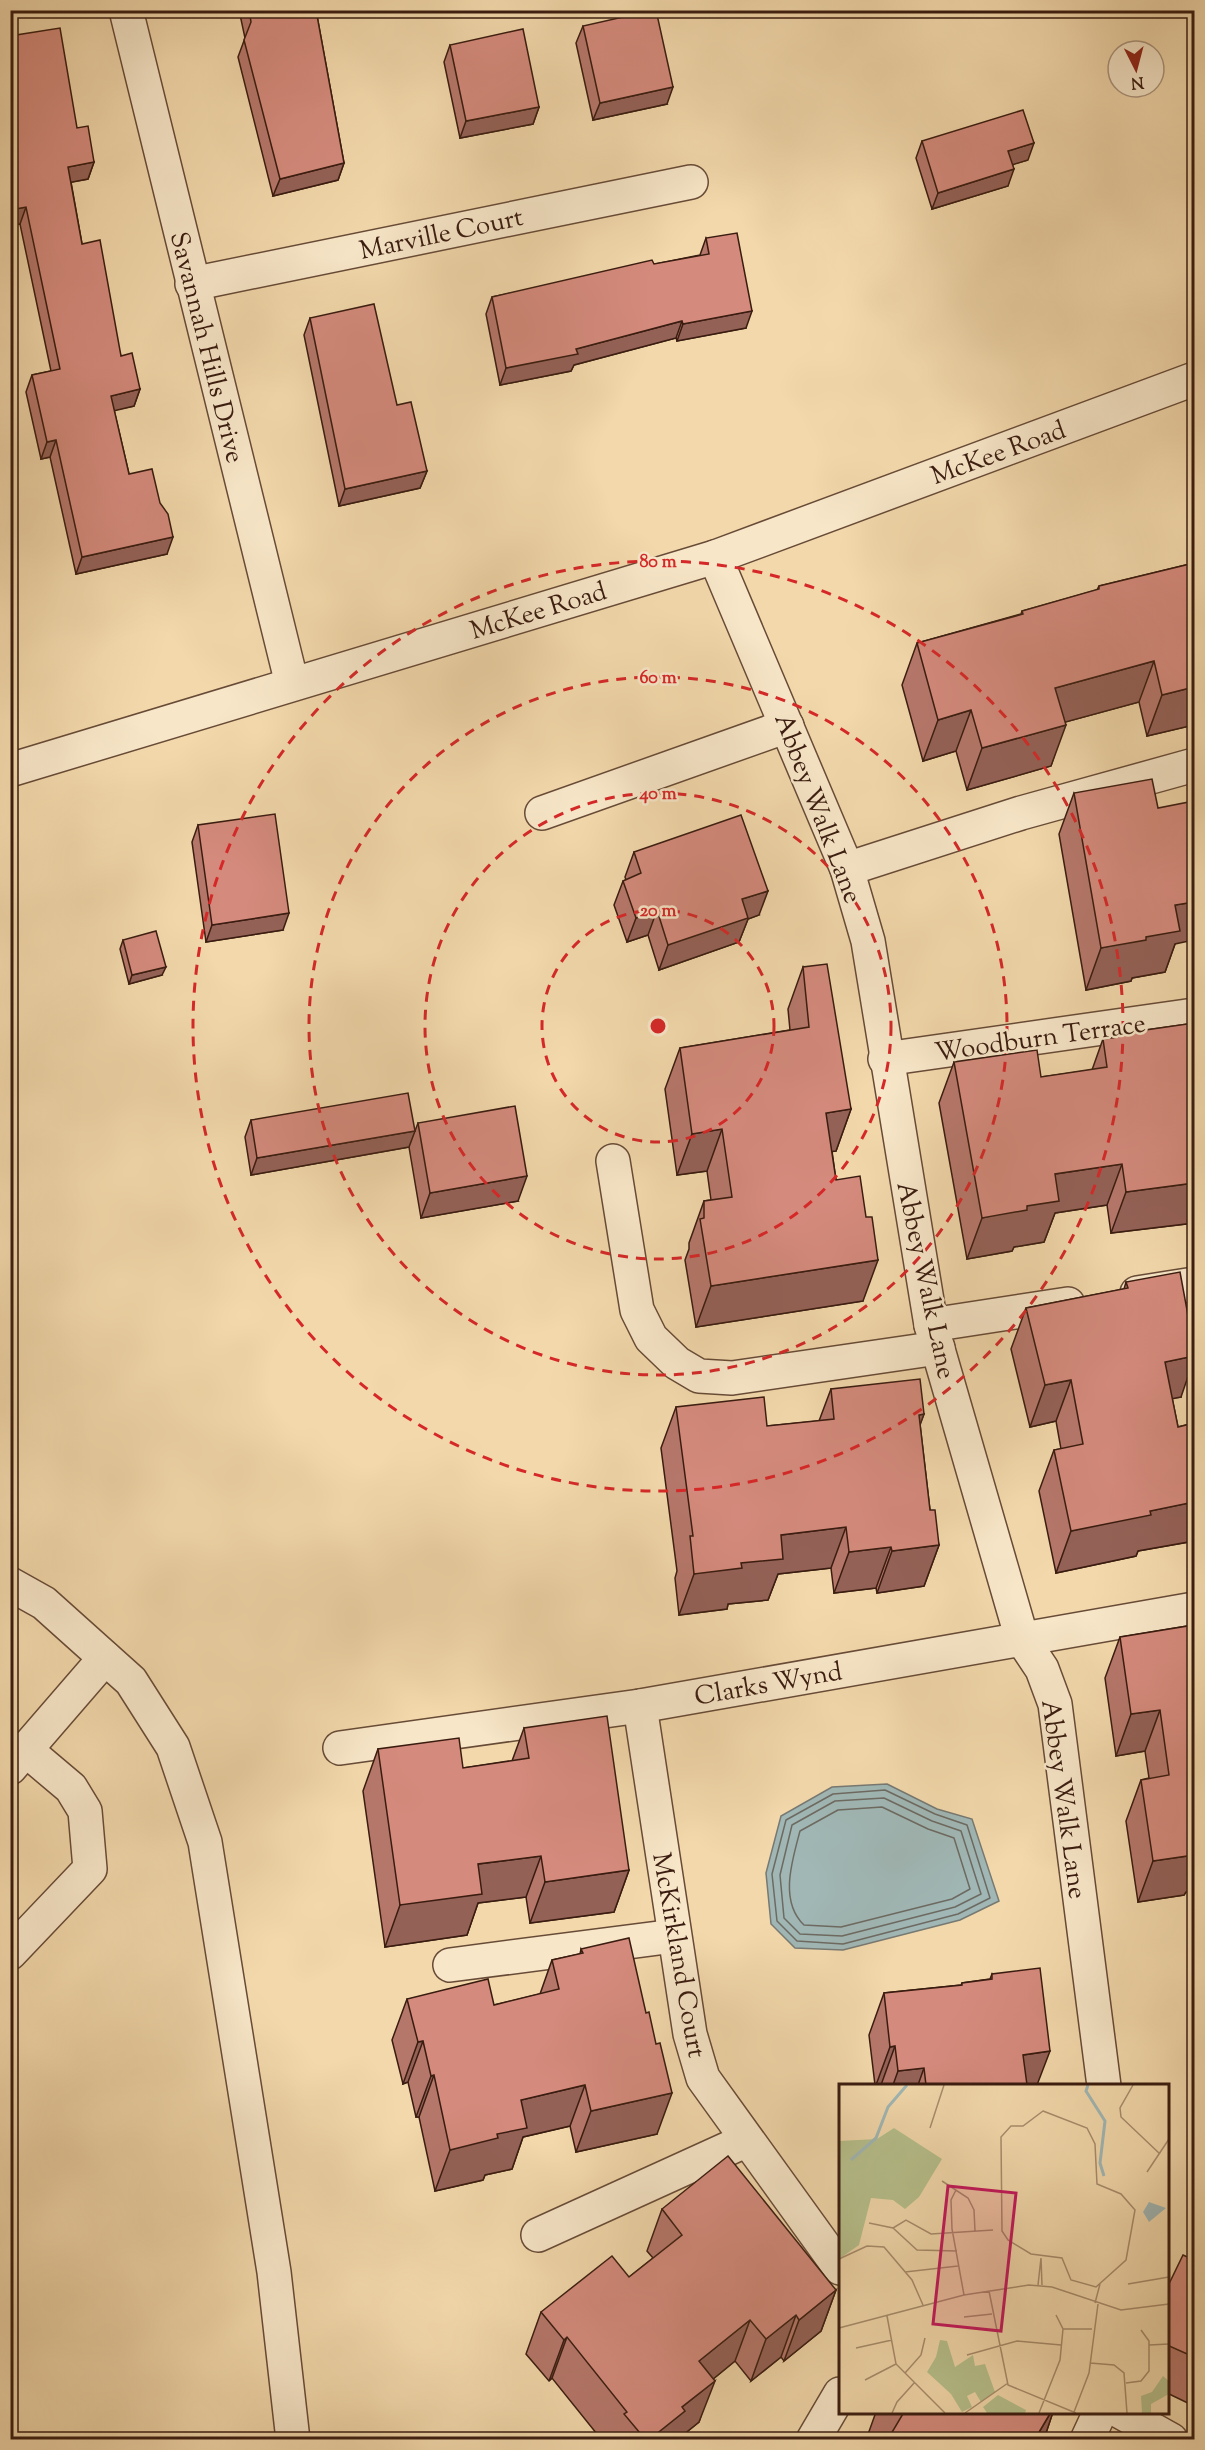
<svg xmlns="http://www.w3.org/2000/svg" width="1205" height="2450" viewBox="0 0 1205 2450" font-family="'Sorts Mill Goudy',serif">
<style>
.water{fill:#a0b7b5;stroke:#777973;stroke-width:1.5}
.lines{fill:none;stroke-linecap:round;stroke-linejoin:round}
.shore{stroke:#6d6a62;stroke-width:1.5}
.minor-casing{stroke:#684b37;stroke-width:36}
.minor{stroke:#f7e6c8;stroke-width:33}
.wall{fill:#b6776b;stroke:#3a1c10;stroke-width:1.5}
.shaded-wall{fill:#946157;stroke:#3a1c10;stroke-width:1.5}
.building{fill:#d48a7c;stroke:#3a1c10;stroke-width:1.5}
.ring{fill:none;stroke:#d62828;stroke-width:3;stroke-dasharray:10 8}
.labels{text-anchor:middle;stroke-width:5;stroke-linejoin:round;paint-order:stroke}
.street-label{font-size:26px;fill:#3a1c10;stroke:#f7e6c8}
.inset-river{fill:none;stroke:#a0b7b5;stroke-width:3}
.inset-road{fill:none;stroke:#a88d6d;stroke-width:1.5}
.view{fill:#c2185b;fill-opacity:0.15;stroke:#c2185b;stroke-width:3}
.inset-edge{fill:none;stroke:#3a1c10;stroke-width:3}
.centre{fill:#d62828;stroke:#f7e6c8;stroke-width:3}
.ring-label{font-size:18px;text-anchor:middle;font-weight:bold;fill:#d62828;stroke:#f7e6c8;stroke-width:5;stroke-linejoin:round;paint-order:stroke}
</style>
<rect width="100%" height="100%" fill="#f2d8ab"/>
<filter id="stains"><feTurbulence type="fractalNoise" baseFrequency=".00333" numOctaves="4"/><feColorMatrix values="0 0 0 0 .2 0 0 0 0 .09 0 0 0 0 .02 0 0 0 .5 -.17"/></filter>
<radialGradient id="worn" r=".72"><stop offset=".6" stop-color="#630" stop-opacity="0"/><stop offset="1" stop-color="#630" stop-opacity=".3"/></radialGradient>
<polygon class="water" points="887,1784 937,1809 972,1819 999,1901 960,1920 843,1950 795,1948 771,1924 766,1873 781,1816 832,1787"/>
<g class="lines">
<g class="shore">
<polygon points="885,1790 935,1814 967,1825 990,1898 958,1914 843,1944 797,1941 777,1921 772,1874 786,1820 833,1794"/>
<polygon points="884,1798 932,1821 961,1831 981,1894 955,1907 842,1936 800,1934 784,1918 780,1875 792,1825 835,1801"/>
<path d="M 882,1807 L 928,1829 L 954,1838 L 970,1889 L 952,1899 L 841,1927 L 804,1925 C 779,1901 792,1861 800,1831 L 838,1810 Z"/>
</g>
<defs>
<g id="minor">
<polyline points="126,10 292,684"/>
<polyline points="192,284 691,182"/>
<polyline points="715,557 847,869 868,941 931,1325 1022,1639 1042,1669 1055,1704 1104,2086"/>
<polyline points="10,770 715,557 1194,379"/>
<polyline points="542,813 787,726"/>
<polyline points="847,869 1021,813 1194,765"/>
<polyline points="885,1059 1194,1015"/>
<polyline points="613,1161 637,1310 651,1338 677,1363 699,1376 732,1378 938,1348"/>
<polyline points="1137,1293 1194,1284"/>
<polyline points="931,1325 1068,1304"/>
<polyline points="10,1584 44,1603 131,1681 173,1747 205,1842 274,2272 293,2440"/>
<polyline points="640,1706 690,2034 703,2078 840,2268"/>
<polyline points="340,1748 640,1706 1194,1609"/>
<polyline points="10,1768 105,1658"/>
<polyline points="10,1953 90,1869 85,1811 71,1788 26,1750"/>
<polyline points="450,1965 674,1936"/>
<polyline points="538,2235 747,2140"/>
<polyline points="1121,2412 1171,2440"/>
<polyline points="813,2440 840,2394"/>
<polyline points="1087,2440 1100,2412"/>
</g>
</defs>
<use href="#minor" class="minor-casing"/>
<use href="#minor" class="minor"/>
</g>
<g class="wall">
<polygon points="239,10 316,10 344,163 338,180 273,196 238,57 245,38"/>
<polygon points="583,26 667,104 593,120 576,43"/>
<polygon points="10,36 77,128 94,162 88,179 71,182 82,244 121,356 140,389 134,406 114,410 129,474 167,554 76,574 50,457 41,459 26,392 32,375 51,371 20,224 10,225"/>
<polygon points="450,45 539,107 533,124 460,138 444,62"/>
<polygon points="922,141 1028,160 1013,164 1008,186 932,209 916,158"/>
<polygon points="706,238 746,328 677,341 676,338 574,365 571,371 500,385 486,314 492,297 700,255"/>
<polygon points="310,318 397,405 427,471 420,488 339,506 304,335"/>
<polygon points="1194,563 1194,725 1147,736 1139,702 1065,722 1051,766 967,790 956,751 923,761 902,685 917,643 1021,614 1022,611 1097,590 1099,586"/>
<polygon points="1074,793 1175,944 1165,972 1132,978 1131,981 1086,990 1059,834"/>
<polygon points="198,825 283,930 206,942 192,842"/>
<polygon points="634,852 759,915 748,919 739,942 659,970 648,935 627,942 614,905 623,881 626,880 625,877"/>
<polygon points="123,940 162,975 129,984 120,949"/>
<polygon points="803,967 851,1109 836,1151 832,1151 836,1180 863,1301 696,1327 685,1260 689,1249 689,1243 704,1201 711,1200 707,1171 677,1175 665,1089 680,1048 790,1030 788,1009"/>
<polygon points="1194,1023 1194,1223 1111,1233 1107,1205 1055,1213 1044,1242 1014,1247 1012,1251 967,1259 939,1103 954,1062 1041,1077 1092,1070 1103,1039 1117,1037 1118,1034"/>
<polygon points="251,1120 415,1131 418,1123 518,1201 421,1218 409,1147 251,1175 245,1137"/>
<polygon points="1126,1282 1181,1397 1172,1398 1178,1427 1194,1423 1194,1541 1138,1551 1136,1556 1056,1573 1039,1491 1054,1450 1061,1449 1056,1421 1030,1427 1011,1349 1026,1308 1124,1289"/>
<polygon points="831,1389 924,1414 920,1424 930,1510 939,1545 924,1586 877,1593 876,1588 834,1593 831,1568 778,1574 768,1600 728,1604 727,1609 679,1615 675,1578 677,1571 661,1448 676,1407 767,1426 819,1421"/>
<polygon points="1194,1625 1186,1892 1184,1895 1138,1902 1126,1821 1141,1780 1149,1778 1145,1751 1116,1756 1105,1678 1120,1637"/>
<polygon points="524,1728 629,1870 614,1912 530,1923 526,1897 478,1903 467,1935 385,1947 363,1791 378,1749 463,1768 512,1761"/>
<polygon points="581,1949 657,2134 576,2152 570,2126 523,2137 512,2169 485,2175 483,2180 435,2191 419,2117 416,2117 408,2082 403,2084 392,2040 407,1999 494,2005 540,1994 552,1960 580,1954"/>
<polygon points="992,1974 1037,2085 875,2085 869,2035 884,1993 961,1985 962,1983 990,1979"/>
<polygon points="662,2209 836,2290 821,2331 784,2361 781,2357 751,2381 735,2361 713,2379 699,2422 678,2439 601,2439 552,2378 549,2381 526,2354 541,2312 629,2277 653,2258 647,2251"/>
<polygon points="1194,2260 1194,2406 1167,2393 1167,2288"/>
<polygon points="876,2412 1053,2412 1044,2439 872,2439 867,2437"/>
</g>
<g class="shaded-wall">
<polygon points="673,87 667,104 593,120 600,103"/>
<polygon points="539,107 533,124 460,138 466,121"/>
<polygon points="1034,143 1028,160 1002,168 1008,151"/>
<polygon points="94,162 88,179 62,184 68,167"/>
<polygon points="344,163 338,180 273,196 280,179"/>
<polygon points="1014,169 1008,186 932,209 938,193"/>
<polygon points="26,207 20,224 10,225 10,210"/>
<polygon points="752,311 746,328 677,341 683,324"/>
<polygon points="682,321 676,338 574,365 571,371 500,385 506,368 576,349"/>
<polygon points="140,389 134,406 105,413 111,396"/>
<polygon points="56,440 50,457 41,459 47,442"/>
<polygon points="427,471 420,488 339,506 345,489"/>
<polygon points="173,537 167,554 76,574 82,557"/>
<polygon points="1154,661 1139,702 1040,729 1055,688"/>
<polygon points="1194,687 1194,725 1147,736 1162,695"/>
<polygon points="971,710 956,751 923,761 938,720"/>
<polygon points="1066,725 1051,766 967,790 982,748"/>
<polygon points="768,891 759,915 748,919 739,942 659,970 668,945 742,899"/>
<polygon points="1194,902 1194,940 1175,944 1165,972 1132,978 1131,981 1086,990 1101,948 1146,937 1175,905"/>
<polygon points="657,910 648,935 627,942 636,918"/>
<polygon points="289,913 283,930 206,942 212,925"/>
<polygon points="166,967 162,975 129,984 132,975"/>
<polygon points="851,1109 836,1151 811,1154 826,1113"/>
<polygon points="722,1129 707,1171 677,1175 692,1134"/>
<polygon points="415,1131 409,1147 251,1175 257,1158"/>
<polygon points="1122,1164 1107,1205 1055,1213 1044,1242 1014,1247 1012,1251 967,1259 982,1218 1027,1206 1055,1174"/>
<polygon points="527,1176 518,1201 421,1218 430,1193"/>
<polygon points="1194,1183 1194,1223 1111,1233 1126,1192"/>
<polygon points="878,1260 863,1301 696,1327 711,1286"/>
<polygon points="1194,1356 1194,1359 1181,1397 1150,1403 1165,1362"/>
<polygon points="1071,1380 1056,1421 1030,1427 1045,1385"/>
<polygon points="924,1414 909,1456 919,1415"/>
<polygon points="1194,1502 1194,1541 1138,1551 1136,1556 1056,1573 1071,1531 1150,1511"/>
<polygon points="846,1527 831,1568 778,1574 768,1600 728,1604 727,1609 679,1615 694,1574 781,1535"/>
<polygon points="939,1545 924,1586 877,1593 892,1551"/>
<polygon points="891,1547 876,1588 834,1593 849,1552"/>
<polygon points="1160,1710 1145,1751 1116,1756 1131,1714"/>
<polygon points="1194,1855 1194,1891 1186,1892 1184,1895 1138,1902 1153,1861"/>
<polygon points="541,1856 526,1897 478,1903 467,1935 385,1947 400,1905 478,1864"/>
<polygon points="629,1870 614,1912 530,1923 545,1882"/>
<polygon points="423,2041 408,2082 403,2084 418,2042"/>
<polygon points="895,2046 881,2085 876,2085 890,2047"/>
<polygon points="1050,2051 1037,2085 1012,2085 1023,2055"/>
<polygon points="924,2068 918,2085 893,2085 898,2071"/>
<polygon points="434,2075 419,2117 416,2117 431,2076"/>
<polygon points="585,2085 570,2126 523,2137 512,2169 485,2175 483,2180 435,2191 450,2150 497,2134 521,2100"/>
<polygon points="672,2093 657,2134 576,2152 591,2111"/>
<polygon points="836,2290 821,2331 784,2361 799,2320"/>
<polygon points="796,2315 781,2357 751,2381 766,2339"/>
<polygon points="750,2320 735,2361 684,2403 699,2361"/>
<polygon points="567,2337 552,2378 549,2381 564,2340"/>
<polygon points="715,2381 699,2422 678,2439 650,2439 682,2407"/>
<polygon points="1051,2412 1053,2412 1044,2439 1035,2439"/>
</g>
<g class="building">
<polygon points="249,10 316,10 344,163 280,179 244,40 251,22"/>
<polygon points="654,10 656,10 673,87 600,103 583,26"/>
<polygon points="60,28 77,128 88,126 94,162 68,167 82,244 100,240 121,356 132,353 140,389 111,396 129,474 152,469 160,503 168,514 173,537 82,557 56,440 47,442 32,375 60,369 26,207 10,210 10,36"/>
<polygon points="523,29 539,107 466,121 450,45"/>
<polygon points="1023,110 1034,143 1008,151 1014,169 938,193 922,141"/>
<polygon points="737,233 752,311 683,324 682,321 576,349 578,354 506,368 492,297 652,260 654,264 709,254 706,238"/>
<polygon points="374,304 397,405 411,402 427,471 345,489 310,318"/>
<polygon points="1194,563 1194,687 1162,695 1154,661 1055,688 1066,725 982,748 971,710 938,720 917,643 1023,614 1022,611 1099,589 1099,586"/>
<polygon points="1152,779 1158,808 1194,801 1194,902 1175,905 1180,931 1146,937 1146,940 1101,948 1074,793"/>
<polygon points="275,814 289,913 212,925 198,825"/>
<polygon points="741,815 768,891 742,899 748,918 668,945 657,910 636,918 623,881 641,873 634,852"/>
<polygon points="156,931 166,967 132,975 123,940"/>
<polygon points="827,964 851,1109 826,1113 836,1180 860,1176 866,1217 872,1217 878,1260 711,1286 700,1219 704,1218 704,1201 732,1197 722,1129 692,1134 680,1048 809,1027 803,967"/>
<polygon points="1194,1023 1194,1183 1126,1192 1122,1164 1055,1174 1059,1201 1027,1206 1027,1210 982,1218 954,1062 1037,1050 1041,1077 1107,1067 1103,1039 1118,1037 1118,1034"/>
<polygon points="408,1093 415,1131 257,1158 251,1120"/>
<polygon points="515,1106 527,1176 430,1193 418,1123"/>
<polygon points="1180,1272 1194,1348 1194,1356 1165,1362 1178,1427 1194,1423 1194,1502 1150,1511 1151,1515 1071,1531 1054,1450 1083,1444 1071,1380 1045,1385 1026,1308 1128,1288 1126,1282"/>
<polygon points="920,1379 924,1414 919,1415 930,1510 935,1510 939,1545 892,1551 891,1547 849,1552 846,1527 781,1535 783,1559 741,1563 742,1568 694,1574 690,1536 693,1536 676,1407 764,1397 767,1426 834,1419 831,1389"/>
<polygon points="1194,1625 1194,1855 1153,1861 1141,1780 1169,1775 1160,1710 1131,1714 1120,1637"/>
<polygon points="607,1716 629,1870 545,1882 541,1856 478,1864 482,1894 400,1905 378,1749 459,1738 463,1768 529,1758 524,1728"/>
<polygon points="629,1938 646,2013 649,2012 656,2044 660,2043 672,2093 591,2111 585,2085 521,2100 527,2128 497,2134 498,2138 450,2150 434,2075 431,2076 423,2041 418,2042 407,1999 488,1979 494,2005 559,1989 552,1960 583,1953 581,1949"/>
<polygon points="1040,1968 1050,2051 1023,2055 1027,2085 926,2085 924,2068 898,2071 895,2046 890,2047 884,1993 962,1985 962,1983 992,1979 992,1974"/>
<polygon points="728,2156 836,2290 799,2320 796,2315 766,2339 750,2320 699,2361 715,2381 682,2407 685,2411 650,2439 645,2439 624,2414 627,2412 567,2337 564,2340 541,2312 612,2256 629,2277 682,2235 662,2209"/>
<polygon points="1183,2255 1194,2260 1194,2357 1167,2345 1167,2288"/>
<polygon points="904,2412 1051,2412 1035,2439 888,2439"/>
<polygon points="1139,2436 1146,2439 1138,2439"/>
</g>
<g class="ring">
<circle cx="658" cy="1026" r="116"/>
<circle cx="658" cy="1026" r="233"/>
<circle cx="658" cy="1026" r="349"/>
<circle cx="658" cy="1026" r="465"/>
</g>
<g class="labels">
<g class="street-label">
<text transform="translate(441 233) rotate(-12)" y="9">Marville Court</text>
<text transform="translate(208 347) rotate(76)" y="9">Savannah Hills Drive</text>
<text transform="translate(998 452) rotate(-20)" y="9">McKee Road</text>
<text transform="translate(538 610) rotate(-17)" y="9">McKee Road</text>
<text transform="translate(819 808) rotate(69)" y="9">Abbey Walk Lane</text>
<text transform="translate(1040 1037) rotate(-8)" y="9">Woodburn Terrace</text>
<text transform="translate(927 1280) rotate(78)" y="9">Abbey Walk Lane</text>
<text transform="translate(768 1683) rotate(-10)" y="9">Clarks Wynd</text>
<text transform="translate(1065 1799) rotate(82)" y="9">Abbey Walk Lane</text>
<text transform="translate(680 1955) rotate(80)" y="9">McKirkland Court</text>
</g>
</g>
<g transform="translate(839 2084)">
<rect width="330" height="330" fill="#f2d8ab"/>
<path d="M 55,44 L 103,75 L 80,113 L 66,125 L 54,116 L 32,114 L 20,161 L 0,175 L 0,57 L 38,55 ZM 101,256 L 108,257 L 116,283 L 134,271 L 136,282 L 146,280 L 156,308 L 142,318 L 136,308 L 128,312 L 133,323 L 123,328 L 112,310 L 88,288 L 97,273 ZM 324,292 L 330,297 L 330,310 L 312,320 L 312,329 L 303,329 L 302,312 L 313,308 ZM 159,311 L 187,326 L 186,329 L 148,329 L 144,323 Z" fill="#b6c08c"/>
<path d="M 310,118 L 327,124 L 310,138 L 304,128 Z" fill="#a0b7b5"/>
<path class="inset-river" d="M 249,1 L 247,7 L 266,37 L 261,79 L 265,92M 12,76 L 37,54 L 49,23 L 68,1"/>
<path class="inset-road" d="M 294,1 L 281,24 L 282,33 L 321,70M 0,21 L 0,40M 204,27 L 248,44 L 256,60 L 258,100 L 282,110 L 296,126 L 287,176 L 257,203 L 232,196 L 223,174 L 192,170 L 169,156 L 163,147 L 162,53 L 172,42 L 184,42 ZM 91,44 L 105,1M 308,88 L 330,55M 103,97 L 129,114 L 135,126 L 136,147M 117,106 L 112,116 L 113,145 L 125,211M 30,139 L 54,144 L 78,166 L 118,167M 54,144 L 67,136 L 92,150 L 154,146M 0,175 L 28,162 L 45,163 L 73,196 L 84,221M 66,188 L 119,182M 289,200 L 330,193M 199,201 L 202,174 L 203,201M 150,207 L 169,301 L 237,329M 256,219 L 261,200M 48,232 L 57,280 L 106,329M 125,233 L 153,230M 0,244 L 125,211 L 190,201 L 213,203 L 282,226 L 330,220M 224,245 L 253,245M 310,261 L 330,260M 17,264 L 53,256M 128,271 L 178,257 L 222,261M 251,279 L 275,281 L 285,289 L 288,329M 66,289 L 82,271 L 86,254M 26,296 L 57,280M 287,299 L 302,297 L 310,287 L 310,257 L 302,246M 235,328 L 250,289 L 259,220M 53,329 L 58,318 L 76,298M 126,329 L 169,299M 200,329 L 221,276 L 224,245 L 217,231"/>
<path class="view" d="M 109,102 L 177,109 L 162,247 L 94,240 Z"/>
<rect width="330" height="330" class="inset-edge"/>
</g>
<circle cx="658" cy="1026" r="9" class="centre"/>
<g class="ring-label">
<text x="658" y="567">80 m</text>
<text x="658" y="683">60 m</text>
<text x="658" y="799">40 m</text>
<text x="658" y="916">20 m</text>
</g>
<rect width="1205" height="2450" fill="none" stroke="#f2d8ab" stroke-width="36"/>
<rect x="12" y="12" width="1181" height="2426" fill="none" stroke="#3a1c10" stroke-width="3"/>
<rect x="18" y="18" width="1169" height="2414" fill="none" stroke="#3a1c10" stroke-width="1.5"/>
<g transform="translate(1136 69) rotate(174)"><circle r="28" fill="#f7e6c8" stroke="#ab957e" stroke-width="1.5"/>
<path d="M0-4.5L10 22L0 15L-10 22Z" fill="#8f2418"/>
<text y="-9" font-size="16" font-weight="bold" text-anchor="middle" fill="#3a1c10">N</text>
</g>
<rect width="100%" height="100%" filter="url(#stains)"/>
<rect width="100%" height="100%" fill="url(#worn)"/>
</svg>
